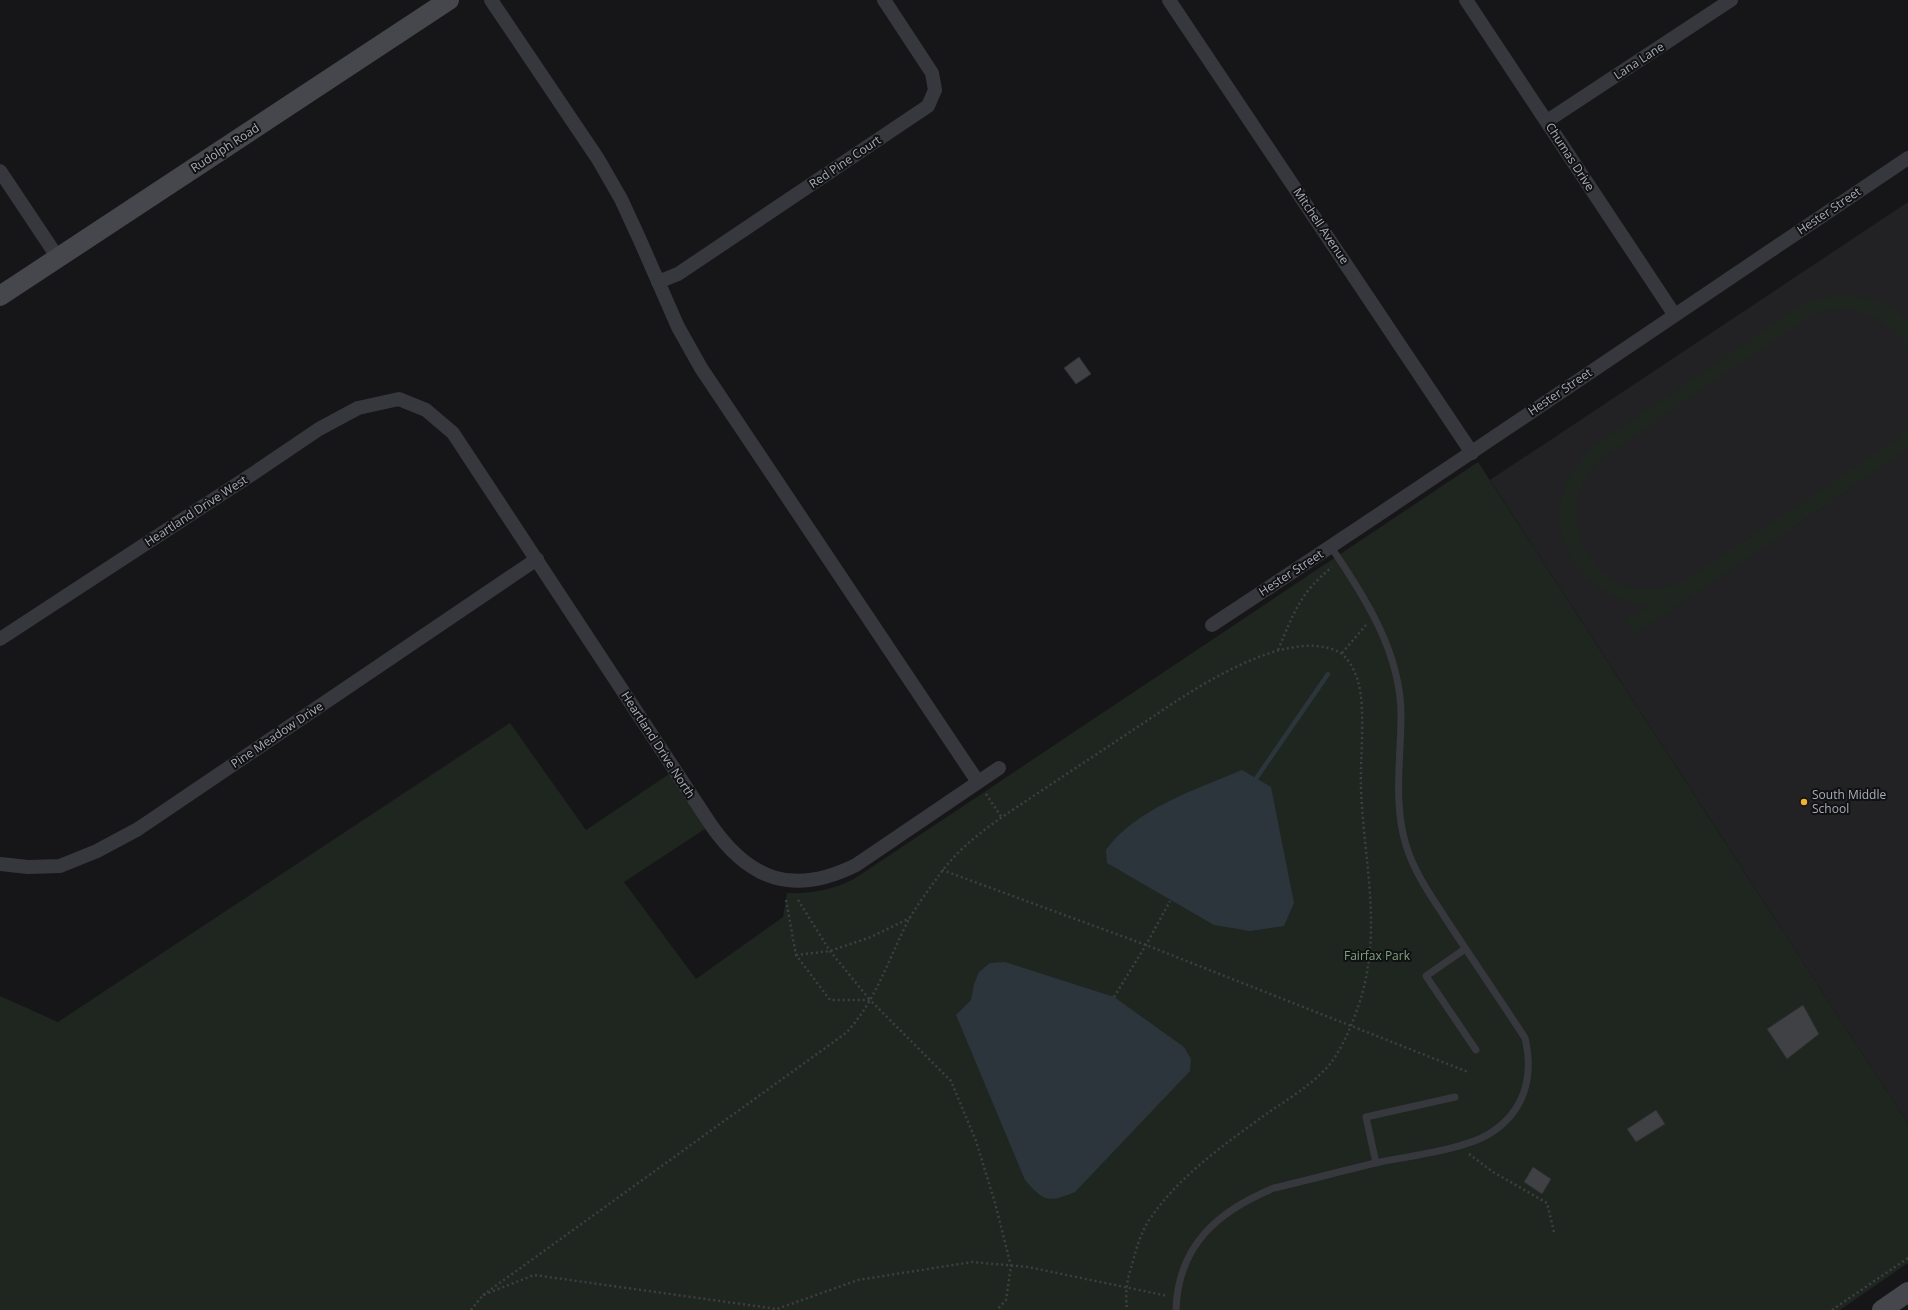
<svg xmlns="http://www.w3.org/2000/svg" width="1908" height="1310" viewBox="0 0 1908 1310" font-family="'Open Sans',sans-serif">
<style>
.built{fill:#222225}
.green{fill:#1e261f}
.water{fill:#2c353c}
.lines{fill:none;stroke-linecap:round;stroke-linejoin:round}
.stream{stroke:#2c353c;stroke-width:4.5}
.building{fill:#404145;stroke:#303034}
.path{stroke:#3d3f44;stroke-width:2.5;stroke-dasharray:2 3;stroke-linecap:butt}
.lane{stroke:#37383d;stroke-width:7}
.street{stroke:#37383d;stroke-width:14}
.secondary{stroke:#45474d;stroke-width:20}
.poi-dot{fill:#f2b134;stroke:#111113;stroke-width:1.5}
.labels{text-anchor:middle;stroke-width:4;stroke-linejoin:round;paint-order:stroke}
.street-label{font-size:12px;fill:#a8adb8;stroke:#111113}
.poi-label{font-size:12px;fill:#a8adb8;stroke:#111113;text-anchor:start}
.park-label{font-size:12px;fill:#7fa381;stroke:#111113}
</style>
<rect width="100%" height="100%" fill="#161618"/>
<polygon class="built" points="1908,202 1908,1124 1490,480"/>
<g class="green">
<path d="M 1845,294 C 1869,298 1891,303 1908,321 L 1908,348 C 1891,322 1862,305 1830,310 C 1822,311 1814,315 1807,318 L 1606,456 C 1594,468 1583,479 1578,495 C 1566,537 1602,592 1648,590 C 1664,589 1677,584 1691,577 L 1895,440 L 1908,425 L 1908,447 L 1900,455 L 1634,635 L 1625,621 L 1649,605 C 1595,603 1548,551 1562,496 C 1567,476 1579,462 1592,447 L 1797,308 L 1816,299 Z"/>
<path d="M 1478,462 L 1908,1124 L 1908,1263 L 1840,1310 L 0,1310 L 0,996 L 58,1022 L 510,723 L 586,830 L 675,770 L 711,825 L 624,882 L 696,979 L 783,917 L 787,893 C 812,894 832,890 854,879 Z"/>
</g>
<g class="water">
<path d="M 1242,770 L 1271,787 L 1294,903 L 1284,926 L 1250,931 L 1214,925 L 1107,863 L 1106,850 C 1135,809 1197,789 1242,770 Z"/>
<path d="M 1005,962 L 1114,997 L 1184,1047 L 1191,1059 L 1190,1071 L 1075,1192 C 1049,1203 1044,1202 1025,1180 L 956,1015 L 971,1000 L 974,984 L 979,972 L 990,963 Z"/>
</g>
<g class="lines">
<polyline class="stream" points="1253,783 1328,674"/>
</g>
<g class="building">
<polygon points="1079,357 1091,374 1076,384 1064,368"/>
<polygon points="1803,1005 1819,1034 1787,1059 1767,1029"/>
<polygon points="1656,1110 1665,1124 1636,1142 1627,1129"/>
<polygon points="1533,1167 1551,1179 1542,1194 1524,1182"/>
</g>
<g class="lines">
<g class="path">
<path d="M 1278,650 C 1294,613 1299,594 1332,567"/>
<polyline points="1342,653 1366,625"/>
<polyline points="986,794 1002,818"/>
<polyline points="942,870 1146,945 1468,1072"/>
<polyline points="786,900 796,955 830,1000 870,1000 951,1081 976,1141 995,1203 1011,1266 1006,1300 997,1310"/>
<polyline points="798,900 830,951 870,1000"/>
<polyline points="796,955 830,951 871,937 910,918"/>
<polyline points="1114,997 1146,945 1170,901"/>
<polyline points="1469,1154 1493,1172 1547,1203 1554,1232"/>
<path d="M 483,1295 L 846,1033 C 876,1001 888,960 908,921 C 917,905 929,889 940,874 C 964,840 1004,816 1038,793 C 1074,769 1109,746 1145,722 C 1188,693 1285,625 1339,652 C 1348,657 1355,671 1358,681 C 1366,709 1360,757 1361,788 C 1363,849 1378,911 1367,972 C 1363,999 1347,1042 1330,1064 C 1313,1084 1290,1098 1269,1112 C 1229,1141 1180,1175 1152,1216 C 1142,1229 1137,1246 1133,1261 C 1127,1281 1125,1289 1127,1310"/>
<polyline points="471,1310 483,1295 534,1275 777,1309 858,1280 972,1262 1028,1267 1168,1296"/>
<polyline points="1832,1310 1908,1258"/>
</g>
<g class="lane">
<polyline points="1465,949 1426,976 1476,1050"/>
<polyline points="1376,1163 1366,1117 1455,1097"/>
<path d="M 1176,1310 C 1178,1245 1218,1211 1274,1188 C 1309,1180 1345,1170 1380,1162 C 1410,1156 1465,1149 1489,1134 C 1525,1112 1534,1076 1525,1038 C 1499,998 1472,959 1446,919 C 1431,896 1414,872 1406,845 C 1393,803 1401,759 1401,715 C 1401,653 1365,597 1331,547"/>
</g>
<g class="street">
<polyline points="491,0 598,159 621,199 639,238 678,327 701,368 978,782"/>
<polyline points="1169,0 1472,453"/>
<polyline points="1466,0 1674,314"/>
<polyline points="1547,121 1731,0"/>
<polyline points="0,171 58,258"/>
<polyline points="658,282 678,274 928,106 935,90 932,73 884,0"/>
<path d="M 1212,625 C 1445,472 1676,314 1908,158"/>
<path d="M 0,639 L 257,471 L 319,429 L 358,408 L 399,399 L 426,410 L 453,433 L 711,825 C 750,881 794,896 856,865 L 999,768"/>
<polyline points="0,864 28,867 60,866 97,851 138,829 537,559"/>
</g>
<g class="secondary">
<polyline points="0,296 449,0"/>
<polyline points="1882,1310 1908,1292"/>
</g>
</g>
<circle class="poi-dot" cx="1804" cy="802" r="4"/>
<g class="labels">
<g class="street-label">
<text transform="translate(1639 61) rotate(-33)" y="4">Lana Lane</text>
<text transform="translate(225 148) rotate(-33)" y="4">Rudolph Road</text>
<text transform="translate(1570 157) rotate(57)" y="4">Chumas Drive</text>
<text transform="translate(845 162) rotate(-34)" y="4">Red Pine Court</text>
<text transform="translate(1829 211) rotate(-34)" y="4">Hester Street</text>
<text transform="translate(1321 226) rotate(56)" y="4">Mitchell Avenue</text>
<text transform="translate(1560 392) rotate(-34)" y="4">Hester Street</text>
<text transform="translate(196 511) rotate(-33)" y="4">Heartland Drive West</text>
<text transform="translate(1291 573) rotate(-33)" y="4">Hester Street</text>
<text transform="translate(277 735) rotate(-34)" y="4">Pine Meadow Drive</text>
<text transform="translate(658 745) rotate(57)" y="4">Heartland Drive North</text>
</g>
<g class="poi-label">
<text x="1812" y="799">South Middle<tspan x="1812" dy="14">School</tspan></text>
</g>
<g class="park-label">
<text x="1377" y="960">Fairfax Park</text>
</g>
</g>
</svg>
